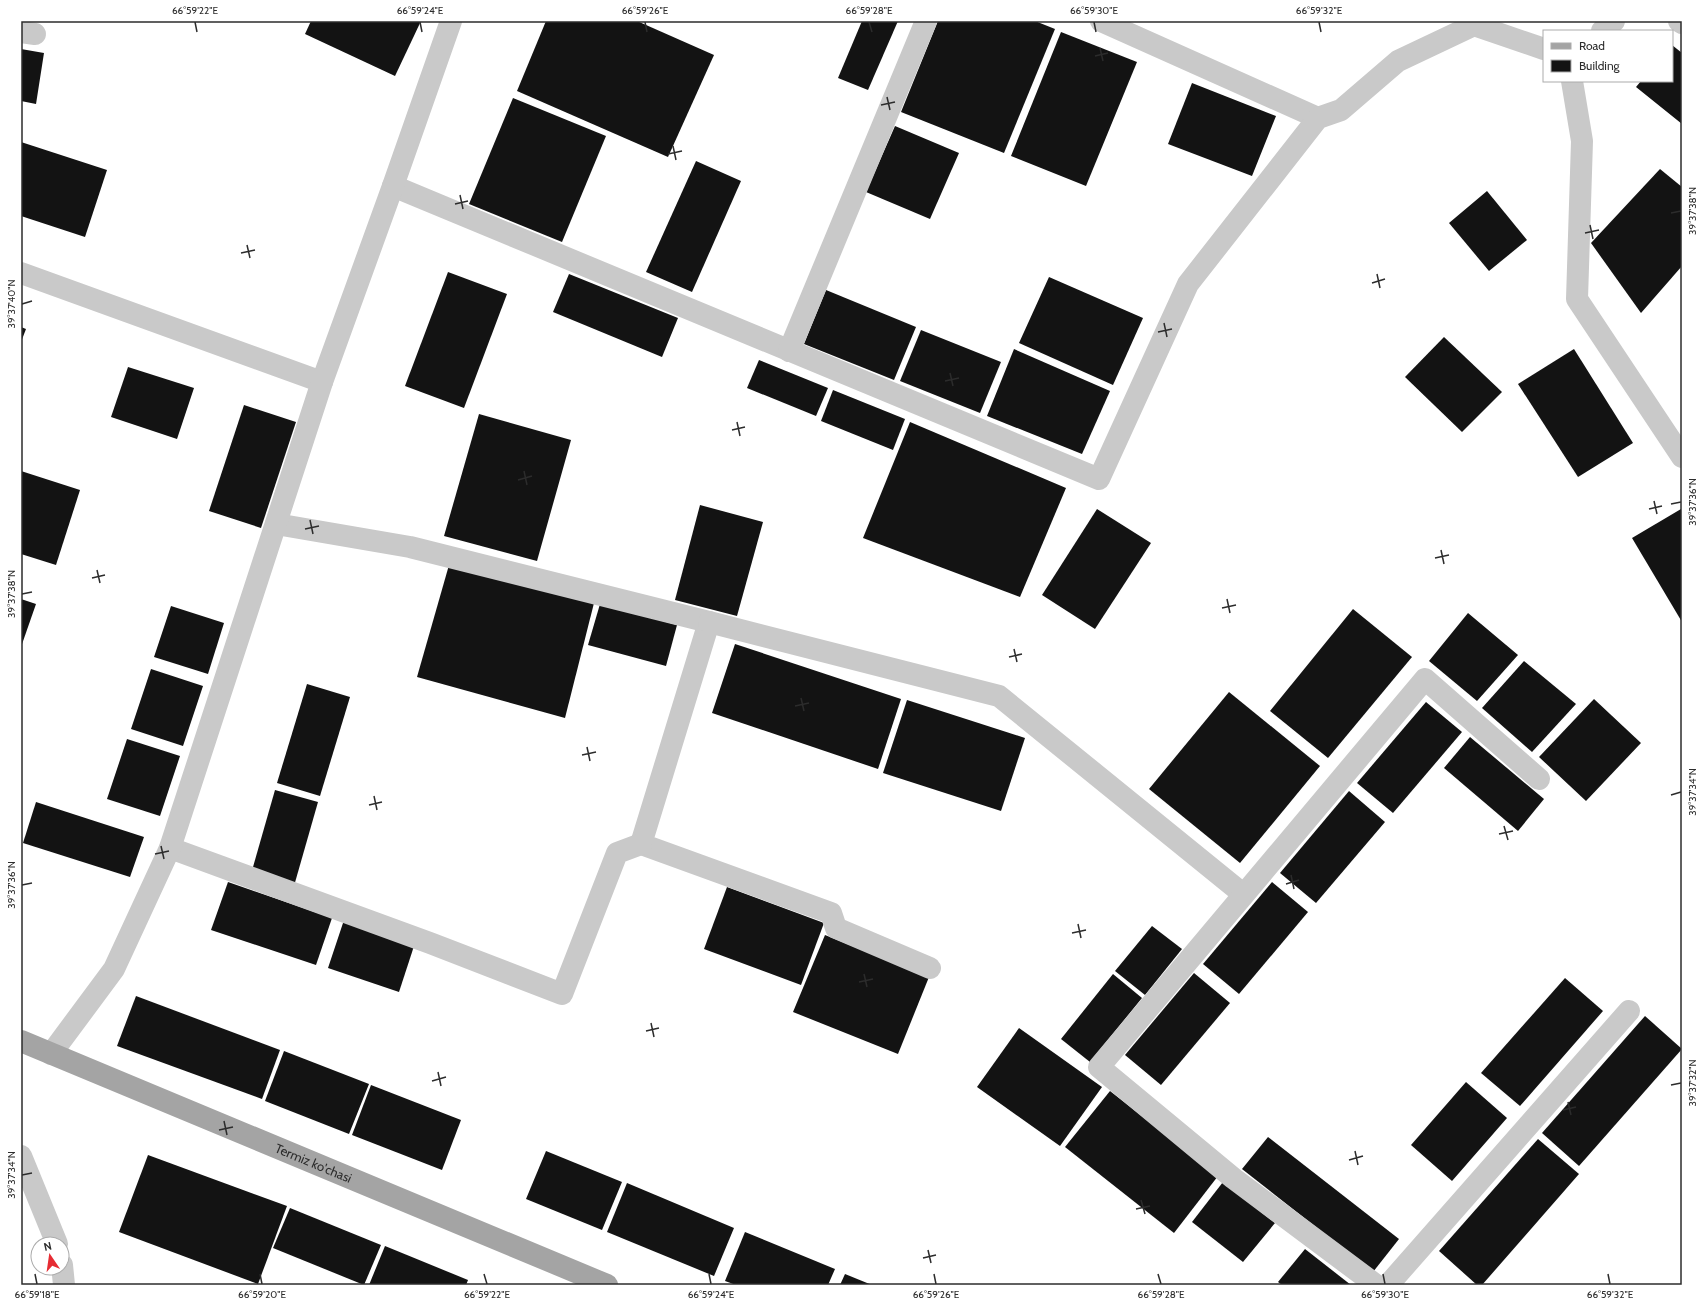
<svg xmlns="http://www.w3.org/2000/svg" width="1703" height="1306" viewBox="0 0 1703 1306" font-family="Cabin,sans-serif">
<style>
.building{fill:#131313}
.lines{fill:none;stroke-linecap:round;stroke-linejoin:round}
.minor{stroke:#c9c9c9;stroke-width:22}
.major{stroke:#a4a4a4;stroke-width:22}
.ticks{fill:none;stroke:#2c2c2c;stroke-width:1.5}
.labels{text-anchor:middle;stroke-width:4;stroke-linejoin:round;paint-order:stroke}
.street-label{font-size:13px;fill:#2c2c2c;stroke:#fff}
.neatline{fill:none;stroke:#2c2c2c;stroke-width:1.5}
.ticks-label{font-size:10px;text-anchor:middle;fill:#2c2c2c}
</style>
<rect width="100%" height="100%" fill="#fff"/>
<g class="building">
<polygon points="311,21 421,21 395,76 305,34"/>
<polygon points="546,21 637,21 714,55 668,157 517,91"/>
<polygon points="862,21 898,21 868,90 838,78"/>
<polygon points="938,21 1035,21 1055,29 1004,153 901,112"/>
<polygon points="1061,32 1137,62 1086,186 1011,156"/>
<polygon points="1672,45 1682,53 1682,124 1636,87 1641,81 1672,81"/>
<polygon points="21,49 44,53 36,104 21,101"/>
<polygon points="1192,83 1276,116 1252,176 1168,144"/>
<polygon points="513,98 606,136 562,242 469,204"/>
<polygon points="895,126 959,153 930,219 866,192"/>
<polygon points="21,142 107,170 85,237 21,216"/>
<polygon points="696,161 741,181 692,292 646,272"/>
<polygon points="1660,169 1682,187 1682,266 1641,313 1591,243"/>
<polygon points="1487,191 1527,240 1489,271 1449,223"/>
<polygon points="448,272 507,294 464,408 405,386"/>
<polygon points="569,274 678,318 662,357 553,312"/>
<polygon points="1049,277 1143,318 1113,385 1019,343"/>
<polygon points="826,290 916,327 894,380 804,344"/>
<polygon points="21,327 26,329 21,342"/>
<polygon points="921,330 1001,362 980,413 900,381"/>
<polygon points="1444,337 1502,392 1462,432 1405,377"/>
<polygon points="1014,349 1110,391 1082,454 987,416"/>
<polygon points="1574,349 1633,443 1578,477 1518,384"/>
<polygon points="759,360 828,388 816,416 747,388"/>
<polygon points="128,367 194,388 177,439 111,417"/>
<polygon points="833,390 905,419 893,450 821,421"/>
<polygon points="244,405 296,422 261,528 209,511"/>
<polygon points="479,414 571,440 537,561 444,536"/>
<polygon points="910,422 1066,488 1020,597 863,538"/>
<polygon points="21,471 80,490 56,565 21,554"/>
<polygon points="700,505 763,522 737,616 675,600"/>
<polygon points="1097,509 1151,543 1095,629 1042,595"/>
<polygon points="1681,509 1682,511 1682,622 1632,538"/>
<polygon points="449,565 594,603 565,718 417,677"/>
<polygon points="21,599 36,604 21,647"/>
<polygon points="600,604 677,625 666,666 588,645"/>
<polygon points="171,606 224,623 208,674 154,657"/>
<polygon points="1353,609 1412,657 1328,758 1270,711"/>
<polygon points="1468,613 1518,655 1477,701 1429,661"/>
<polygon points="735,644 901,699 878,769 712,713"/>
<polygon points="1524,661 1576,704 1532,752 1482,708"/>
<polygon points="151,669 203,686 183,746 131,729"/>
<polygon points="307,684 350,697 320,796 277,783"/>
<polygon points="1229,692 1320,766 1240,863 1149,789"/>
<polygon points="1594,699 1641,743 1586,801 1539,757"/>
<polygon points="907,700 1025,738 1001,811 883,773"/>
<polygon points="1426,702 1462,732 1393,813 1357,783"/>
<polygon points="1470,737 1544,799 1518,831 1444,768"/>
<polygon points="127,739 180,756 160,816 107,799"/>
<polygon points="275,790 318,802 294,886 251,874"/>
<polygon points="1349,791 1385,822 1316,903 1280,873"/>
<polygon points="36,802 144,837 130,877 23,843"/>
<polygon points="228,882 332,918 316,965 211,930"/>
<polygon points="1272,882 1308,912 1239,994 1203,964"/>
<polygon points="727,887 824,923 801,985 704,949"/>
<polygon points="344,920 415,943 399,992 328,968"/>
<polygon points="1152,926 1182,949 1145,995 1115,971"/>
<polygon points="825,935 929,977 898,1054 793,1012"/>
<polygon points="1194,973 1230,1003 1161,1085 1125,1055"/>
<polygon points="1113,974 1142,998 1090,1062 1061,1039"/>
<polygon points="1565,978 1603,1011 1520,1106 1481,1073"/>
<polygon points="136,996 280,1050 262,1099 117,1046"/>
<polygon points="1645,1016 1682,1049 1579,1166 1542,1133"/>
<polygon points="1019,1028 1102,1087 1060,1146 977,1087"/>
<polygon points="284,1051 369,1084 349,1134 265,1101"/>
<polygon points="1466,1082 1507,1118 1452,1181 1411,1145"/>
<polygon points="371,1085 461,1120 442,1170 352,1135"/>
<polygon points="1110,1091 1218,1176 1174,1233 1065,1147"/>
<polygon points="1268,1137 1399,1239 1373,1272 1242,1169"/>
<polygon points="1538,1139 1579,1174 1482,1285 1477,1285 1439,1251"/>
<polygon points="546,1151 622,1182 602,1230 526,1199"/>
<polygon points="148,1155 287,1206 258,1284 119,1232"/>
<polygon points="1223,1182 1275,1223 1243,1262 1192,1222"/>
<polygon points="627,1183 734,1228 714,1276 607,1232"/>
<polygon points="290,1208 381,1245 364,1285 273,1248"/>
<polygon points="745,1232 835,1269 828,1285 736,1285 725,1281"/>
<polygon points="385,1246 468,1280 466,1285 369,1285"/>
<polygon points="1305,1249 1351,1285 1282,1285 1278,1282"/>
<polygon points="845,1274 872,1285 840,1285"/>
</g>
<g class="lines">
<g class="minor">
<polyline points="1101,21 1318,118"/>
<polyline points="1679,21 1682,23"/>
<polyline points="1602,31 1614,21"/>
<polyline points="21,32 35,34"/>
<polyline points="1572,81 1582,141 1577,299 1682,457"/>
<polyline points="393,186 1099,479 1188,284 1318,118 1341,110 1398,61 1474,25 1544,49"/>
<polyline points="21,273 322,382"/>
<polyline points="789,351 926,21"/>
<polyline points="276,524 410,547 709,622 641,844 831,913 836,928 930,968"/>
<polyline points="709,622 999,696 1243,894"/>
<polyline points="170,848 430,943 562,994 617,853 641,844"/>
<polyline points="51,1054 114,969 170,848 322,382 393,186 451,21"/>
<polyline points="21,1156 57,1244"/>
<polyline points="62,1265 64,1285"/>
<polyline points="1376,1285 1233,1178 1099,1067 1425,679 1539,779"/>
<polyline points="1388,1285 1629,1011"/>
</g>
<path class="major" id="s1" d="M 21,1041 L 607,1285"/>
</g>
<path class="ticks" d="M 195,22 L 197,32M 420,22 L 422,32M 645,22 L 647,32M 869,22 L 872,32M 1094,22 L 1096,32M 1319,22 L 1321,32M 1100,48 L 1103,61M 1095,56 L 1108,53M 887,97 L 890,110M 881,105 L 895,102M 673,146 L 676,160M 668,154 L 682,151M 460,195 L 463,209M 455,204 L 468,201M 1671,213 L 1681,211M 1590,225 L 1593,239M 1585,233 L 1599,230M 247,245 L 250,258M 241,253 L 255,250M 1377,274 L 1380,288M 1372,283 L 1385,279M 22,304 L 32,301M 1164,323 L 1167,337M 1158,332 L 1172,329M 950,373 L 953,386M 945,381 L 959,378M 737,422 L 740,436M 732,430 L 745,427M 524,471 L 527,485M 518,480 L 532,476M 1654,501 L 1657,514M 1671,504 L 1681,502M 1649,509 L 1662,506M 310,520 L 313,534M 305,529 L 319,526M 1441,550 L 1444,564M 1435,558 L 1449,555M 97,570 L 100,583M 92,578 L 105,575M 22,594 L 32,592M 1227,599 L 1230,613M 1222,608 L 1236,605M 1014,649 L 1017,662M 1009,657 L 1022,654M 801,698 L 804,711M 795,706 L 809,703M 587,747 L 590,761M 582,755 L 596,752M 1671,795 L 1681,792M 374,796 L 377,810M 369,805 L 382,802M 1504,826 L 1508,840M 1499,834 L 1513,831M 161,846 L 164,859M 155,854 L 169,851M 1291,875 L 1294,889M 1286,884 L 1299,880M 22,885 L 32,883M 1078,924 L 1081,938M 1072,933 L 1086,930M 864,974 L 867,987M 859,982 L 873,979M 651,1023 L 654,1037M 646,1031 L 659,1028M 438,1072 L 441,1086M 432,1081 L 446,1077M 1671,1085 L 1681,1083M 1568,1102 L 1571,1115M 1563,1110 L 1576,1107M 224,1121 L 227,1135M 219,1130 L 233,1127M 1355,1151 L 1358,1165M 1349,1160 L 1363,1156M 22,1175 L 32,1173M 1141,1200 L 1145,1214M 1136,1209 L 1150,1206M 928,1250 L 931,1263M 923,1258 L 936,1255M 35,1274 L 37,1284M 260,1274 L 262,1284M 484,1274 L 487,1284M 709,1274 L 711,1284M 934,1274 L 936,1284M 1158,1274 L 1161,1284M 1383,1274 L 1385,1284M 1608,1274 L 1610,1284"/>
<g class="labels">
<g class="street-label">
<text dy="5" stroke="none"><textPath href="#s1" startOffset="317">Termiz ko'chasi</textPath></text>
</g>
</g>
<rect width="1703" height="1306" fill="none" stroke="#ffffff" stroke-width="44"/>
<rect x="1543" y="30" width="130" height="52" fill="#ffffff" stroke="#ababab"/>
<rect x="1551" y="43" width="20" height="6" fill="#a4a4a4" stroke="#ababab"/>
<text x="1579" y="50" font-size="12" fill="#2c2c2c">Road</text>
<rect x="1551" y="60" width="20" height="12" fill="#131313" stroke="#ababab"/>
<text x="1579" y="70" font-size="12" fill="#2c2c2c">Building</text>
<g transform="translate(50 1256) rotate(347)"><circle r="19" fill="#ffffff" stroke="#ababab"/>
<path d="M0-3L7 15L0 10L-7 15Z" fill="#e62c33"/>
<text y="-6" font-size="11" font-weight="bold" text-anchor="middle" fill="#2c2c2c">N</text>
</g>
<rect x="22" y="22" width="1659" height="1262" class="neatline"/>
<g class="ticks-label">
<text x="195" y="14">66°59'22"E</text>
<text x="420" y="14">66°59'24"E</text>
<text x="645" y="14">66°59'26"E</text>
<text x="869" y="14">66°59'28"E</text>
<text x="1094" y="14">66°59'30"E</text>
<text x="1319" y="14">66°59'32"E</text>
<text transform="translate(1692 211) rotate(-90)" y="4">39°37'38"N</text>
<text transform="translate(11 304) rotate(-90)" y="4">39°37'40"N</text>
<text transform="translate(1692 502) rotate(-90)" y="4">39°37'36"N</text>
<text transform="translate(11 594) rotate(-90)" y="4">39°37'38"N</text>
<text transform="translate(1692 792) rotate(-90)" y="4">39°37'34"N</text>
<text transform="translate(11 885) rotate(-90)" y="4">39°37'36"N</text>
<text transform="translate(1692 1083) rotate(-90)" y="4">39°37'32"N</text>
<text transform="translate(11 1175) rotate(-90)" y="4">39°37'34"N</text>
<text x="37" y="1298">66°59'18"E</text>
<text x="262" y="1298">66°59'20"E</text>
<text x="487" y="1298">66°59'22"E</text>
<text x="711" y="1298">66°59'24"E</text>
<text x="936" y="1298">66°59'26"E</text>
<text x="1161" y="1298">66°59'28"E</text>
<text x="1385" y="1298">66°59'30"E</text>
<text x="1610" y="1298">66°59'32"E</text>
</g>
</svg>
